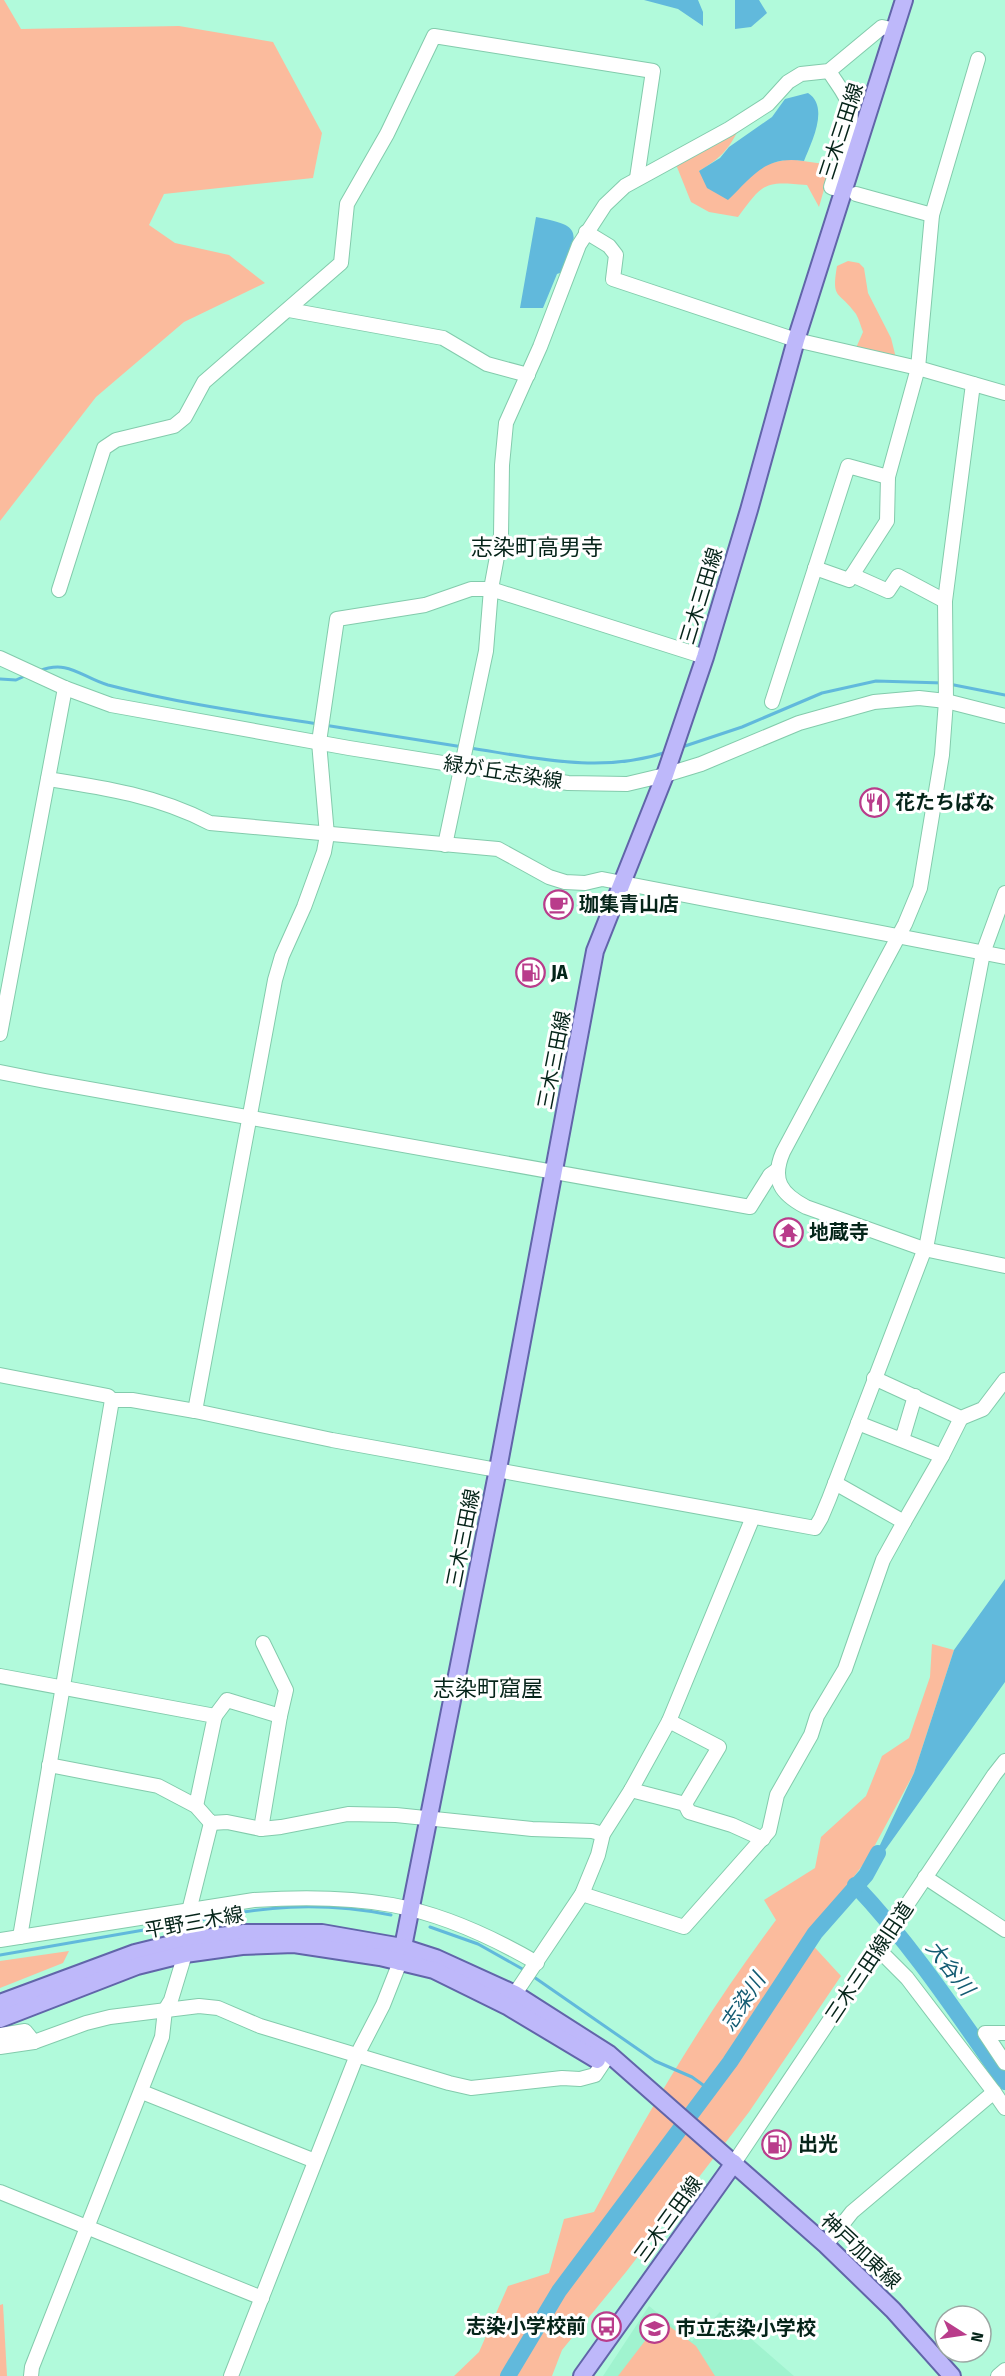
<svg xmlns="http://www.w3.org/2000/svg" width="1005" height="2376" viewBox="0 0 1005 2376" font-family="'Fira Sans Condensed','Noto Sans JP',sans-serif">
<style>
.built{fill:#a0f3cf}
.green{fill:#fbbb9d}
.water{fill:#61b9dc}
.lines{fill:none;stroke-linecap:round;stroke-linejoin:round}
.stream{stroke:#61b9dc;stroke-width:3}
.river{stroke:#61b9dc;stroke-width:16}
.minor-casing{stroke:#83cbac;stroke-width:16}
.major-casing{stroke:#6165a9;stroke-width:20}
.minor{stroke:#fff;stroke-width:14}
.major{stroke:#beb8fa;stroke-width:16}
.labels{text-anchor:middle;stroke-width:6;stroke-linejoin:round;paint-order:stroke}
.street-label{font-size:20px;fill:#052419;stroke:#fff}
.poi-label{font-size:20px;font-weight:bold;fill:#052419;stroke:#fff;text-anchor:start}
.water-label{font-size:21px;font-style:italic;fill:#135b72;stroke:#fff}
.quarter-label{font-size:22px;fill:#052419;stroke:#fff}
</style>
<rect width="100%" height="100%" fill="#b1fadb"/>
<polygon class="built" points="649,2306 692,2341 720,2312 794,2376 603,2376"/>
<g class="green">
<polygon points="0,0 4,0 21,29 179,26 273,42 322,133 313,178 164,194 149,225 175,243 229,255 265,283 184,322 96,397 0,521"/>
<path d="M 738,130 C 729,150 718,160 699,171 L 756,172 L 767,164 L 789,159 L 831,165 L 819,207 L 807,185 C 764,181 764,182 738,217 L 709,212 L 691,202 L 675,162 Z"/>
<path d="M 848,261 L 859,263 L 864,268 L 868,293 L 891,338 L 896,358 L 856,348 L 863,332 C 861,327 859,319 856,314 C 839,290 831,301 837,266 Z"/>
<path d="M 932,1644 L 954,1650 L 914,1773 L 868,1858 L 807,1939 L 841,1976 L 749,2112 L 626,2272 L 562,2350 L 552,2376 L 454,2376 L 479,2352 L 508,2286 L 549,2273 L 564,2219 L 594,2212 C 649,2110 706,2013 776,1920 L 764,1900 L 815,1868 L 821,1837 L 866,1796 L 882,1756 L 909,1738 L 930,1677 Z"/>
<polygon points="69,1951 63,1963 0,1988 0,1961"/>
<polygon points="3,2304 7,2376 0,2376 0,2305"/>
<polygon points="661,2320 696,2346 715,2376 618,2376"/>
</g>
<g class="water">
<polygon points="644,0 698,0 703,12 703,26 678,9"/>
<polygon points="735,0 759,0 767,13 751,27 735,29"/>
<path d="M 808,93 C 830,107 811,143 804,161 C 765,155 753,176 728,200 L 707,188 L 699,171 L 720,158 L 729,147 L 772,117 L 785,99 Z"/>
<path d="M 536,217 C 582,226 578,230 565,271 L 557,274 L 543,308 L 520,308 Z"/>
<polygon points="1005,1579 1005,1682 863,1881 914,1773 954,1650"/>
</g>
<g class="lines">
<g class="stream">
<path d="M 39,671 C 68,659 81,677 108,685 C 177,703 248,713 318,724"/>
<polyline points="0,679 16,680 27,675"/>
<polyline points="949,684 1005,695"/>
<polyline points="324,725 463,747"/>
<path d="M 470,748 C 535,758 602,774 667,752"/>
<polyline points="679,748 742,727 822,693 876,681 943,683"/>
<path d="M 191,1922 C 261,1906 319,1901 391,1915"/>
<polyline points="430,1927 478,1944 526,1971"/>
<polyline points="0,1955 184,1923"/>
<polyline points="531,1975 655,2061 692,2077 710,2090"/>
</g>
<g class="river">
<path d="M 855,1885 C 912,1945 958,2015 1005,2082"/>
<polyline points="508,2376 559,2291 730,2062 815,1933 866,1875 878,1853"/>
</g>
<defs>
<g id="minor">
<path d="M 829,71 C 836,83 847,95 850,108 C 855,128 837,167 831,187 L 833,188"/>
<polyline points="856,194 932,215"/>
<polyline points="586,232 609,246 616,255 613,279 796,340 918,368 1005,393"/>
<polyline points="289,310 443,338 487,364 528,375"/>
<path d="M 973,384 L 945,601 L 946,701 L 942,755 L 920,888 L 905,924 L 783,1152 C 771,1180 781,1194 806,1207 L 924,1249 L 1005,1266"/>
<polyline points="815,568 849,580 887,521 888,477"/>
<polyline points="852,575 888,591 898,576 945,601"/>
<polyline points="59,590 104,448 116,440 174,426 185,417 204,382 341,263 347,204 387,134 434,36 653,71 637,178"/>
<polyline points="0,658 65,688 111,705 349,748 568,783 627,784 665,775 701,764 799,723 874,702 919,698 946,701 1005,716"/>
<polyline points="772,702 848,466 888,477 918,368 932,215 978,59"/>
<path d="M 48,779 C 106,788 158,796 210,823 L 498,849 L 549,877 L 565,882 L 585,883 L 602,879 L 1005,957"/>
<polyline points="445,845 486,651 491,589 501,535 502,465 506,423 540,347 579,245 605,205 625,186 729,129 768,104 788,82 801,74 829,71 882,27 895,30"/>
<polyline points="0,1034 65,688"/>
<polyline points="0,1072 45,1081 750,1207 770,1175 777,1170"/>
<polyline points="0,1375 108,1396 112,1400 132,1400 195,1411 332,1440 815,1528 821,1518 829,1499 927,1243 983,953 1005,893"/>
<polyline points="874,1378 961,1418 983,1409 1005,1380"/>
<polyline points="195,1411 275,980 282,956 304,907 324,852 327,835 319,742 337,619 425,605 471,589 491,589 705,657"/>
<polyline points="858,1423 942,1456"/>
<polyline points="900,1439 904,1433 915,1396"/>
<polyline points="904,1522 942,1456 961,1418"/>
<polyline points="0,1676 215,1716 196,1806"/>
<polyline points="215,1716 227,1700 280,1716"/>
<polyline points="669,1721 719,1747 685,1804"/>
<polyline points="49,1765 158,1786 196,1806 211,1823 227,1822 261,1829 281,1827 348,1814 396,1815 532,1829 592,1831 603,1834"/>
<polyline points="631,1790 685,1804 689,1812 732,1825 763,1839"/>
<polyline points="261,1829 280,1716 286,1690 263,1643"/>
<polyline points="925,1877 1005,1930"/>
<polyline points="582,1894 684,1927 769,1831 777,1795 811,1735 817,1716 845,1669 883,1560 904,1522 835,1483"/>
<polyline points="20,1937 112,1400"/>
<path d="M 0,1940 L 254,1900 C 299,1897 348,1897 392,1905 C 441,1914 494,1938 537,1963"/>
<polyline points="878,1949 907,1978 994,2092"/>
<polyline points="510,2001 582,1894 598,1855 603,1834 631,1790 669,1721 753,1517"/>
<polyline points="1005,2033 985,2033 1005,2063"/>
<polyline points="0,2035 25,2031 34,2042"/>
<polyline points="0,2047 34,2042 86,2023 110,2017 199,2006 218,2008 260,2026 449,2083 471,2088 562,2078 580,2079 595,2075 609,2054"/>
<polyline points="142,2092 315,2161"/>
<polyline points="734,2163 994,1775 1005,1761"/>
<polyline points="0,2192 262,2298"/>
<polyline points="826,2245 852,2212 994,2092 1005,2108"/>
<polyline points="31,2376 32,2367 162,2037 165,2010 171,2000 185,1954 189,1911 211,1823"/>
<polyline points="231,2376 357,2055 383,2005 400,1962"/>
<polyline points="998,2376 1005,2370"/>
</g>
<g id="major">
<polyline points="400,1962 498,1469 595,951 665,775 705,657 749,510 796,340 904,0"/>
<polyline points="0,2003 135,1953 188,1940 244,1933 322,1933 402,1947 436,1958 515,1994 609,2054 826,2245 893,2310 952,2376"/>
<polyline points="0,2019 137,1966 185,1954 242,1946 294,1944 380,1957 434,1970 507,2006 597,2060"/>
<polyline points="582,2376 734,2163"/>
</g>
</defs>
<use href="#minor" class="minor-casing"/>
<use href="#major" class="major-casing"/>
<use href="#minor" class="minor"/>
<use href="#major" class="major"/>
</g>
<defs>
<symbol id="restaurant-ring" viewBox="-11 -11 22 22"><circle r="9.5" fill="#fff" stroke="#b93c8b" stroke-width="1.5"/><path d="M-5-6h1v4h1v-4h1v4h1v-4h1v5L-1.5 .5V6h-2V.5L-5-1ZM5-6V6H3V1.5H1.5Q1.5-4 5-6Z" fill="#b93c8b"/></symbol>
<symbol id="cafe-ring" viewBox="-11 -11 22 22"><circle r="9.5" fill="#fff" stroke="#b93c8b" stroke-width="1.5"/><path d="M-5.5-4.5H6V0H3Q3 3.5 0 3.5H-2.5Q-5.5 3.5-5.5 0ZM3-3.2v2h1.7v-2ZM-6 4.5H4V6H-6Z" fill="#b93c8b"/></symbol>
<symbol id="fuel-ring" viewBox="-11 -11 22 22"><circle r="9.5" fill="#fff" stroke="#b93c8b" stroke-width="1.5"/><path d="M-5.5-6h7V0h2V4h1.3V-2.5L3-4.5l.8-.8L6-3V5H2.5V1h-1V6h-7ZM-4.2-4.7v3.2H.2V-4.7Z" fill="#b93c8b"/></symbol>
<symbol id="temple-ring" viewBox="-11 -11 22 22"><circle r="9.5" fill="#fff" stroke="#b93c8b" stroke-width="1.5"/><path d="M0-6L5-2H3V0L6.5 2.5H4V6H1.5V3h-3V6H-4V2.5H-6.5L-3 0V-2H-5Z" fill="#b93c8b"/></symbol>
<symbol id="bus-ring" viewBox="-11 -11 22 22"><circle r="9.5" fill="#fff" stroke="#b93c8b" stroke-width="1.5"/><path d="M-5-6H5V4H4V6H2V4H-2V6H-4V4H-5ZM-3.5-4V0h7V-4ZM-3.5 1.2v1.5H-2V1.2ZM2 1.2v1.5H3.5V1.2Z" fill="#b93c8b"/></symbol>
<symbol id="school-ring" viewBox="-11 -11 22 22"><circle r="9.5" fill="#fff" stroke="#b93c8b" stroke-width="1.5"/><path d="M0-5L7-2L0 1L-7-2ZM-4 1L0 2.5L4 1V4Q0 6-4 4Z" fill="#b93c8b"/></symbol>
</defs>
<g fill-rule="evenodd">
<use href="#restaurant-ring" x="858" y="786" width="33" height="33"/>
<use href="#cafe-ring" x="542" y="888" width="33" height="33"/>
<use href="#fuel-ring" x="514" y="956" width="33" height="33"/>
<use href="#temple-ring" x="772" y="1216" width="33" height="33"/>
<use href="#fuel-ring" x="760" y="2128" width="33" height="33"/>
<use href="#bus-ring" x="590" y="2310" width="33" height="33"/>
<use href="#school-ring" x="638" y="2312" width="33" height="33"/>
</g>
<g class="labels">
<g class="street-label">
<text transform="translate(841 131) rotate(-72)" y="7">三木三田線</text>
<text transform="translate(701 596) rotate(-73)" y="7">三木三田線</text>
<text transform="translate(503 772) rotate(9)" y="7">緑が丘志染線</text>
<text transform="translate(554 1060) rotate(-79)" y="7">三木三田線</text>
<text transform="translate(463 1538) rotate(-79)" y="7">三木三田線</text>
<text transform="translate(194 1922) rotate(-10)" y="7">平野三木線</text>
<text transform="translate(869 1962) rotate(-56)" y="7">三木三田線旧道</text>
<text transform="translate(668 2219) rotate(-54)" y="7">三木三田線</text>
<text transform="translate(861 2251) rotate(43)" y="7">神戸加東線</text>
</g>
<g class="poi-label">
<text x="895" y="809">花たちばな</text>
<text x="579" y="911">珈集青山店</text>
<text x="551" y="979">JA</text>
<text x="809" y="1239">地蔵寺</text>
<text x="798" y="2151">出光</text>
<text x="586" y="2333" text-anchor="end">志染小学校前</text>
<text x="676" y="2335">市立志染小学校</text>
</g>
<g class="water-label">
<text transform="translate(950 1968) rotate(52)" y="7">大谷川</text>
<text transform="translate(743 2002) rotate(-57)" y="7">志染川</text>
</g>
<g class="quarter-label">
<text x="537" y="555">志染町高男寺</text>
<text x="488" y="1696">志染町窟屋</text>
</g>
</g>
<g transform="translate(963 2334) rotate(102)"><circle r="28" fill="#ffffff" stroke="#9ba7a3" stroke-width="1.5"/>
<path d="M0-4.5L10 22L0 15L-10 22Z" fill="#b93c8b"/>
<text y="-9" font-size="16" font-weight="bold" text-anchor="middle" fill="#052419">N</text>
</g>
</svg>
